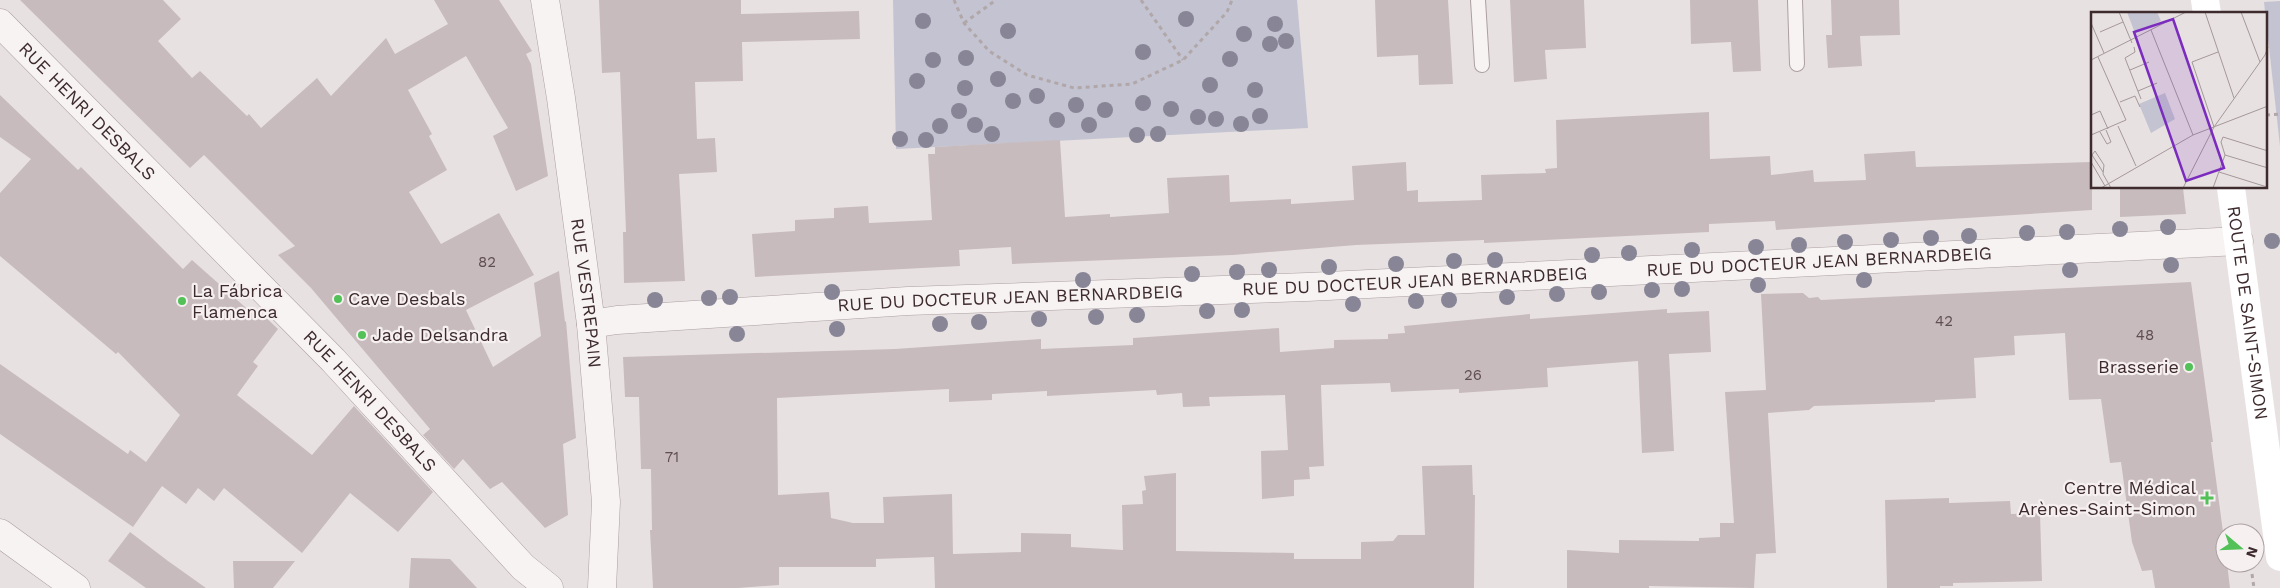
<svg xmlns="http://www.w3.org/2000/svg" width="2280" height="588" viewBox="0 0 2280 588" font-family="'Work Sans',sans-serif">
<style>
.green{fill:#c3c3d1}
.building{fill:#c7bbbd}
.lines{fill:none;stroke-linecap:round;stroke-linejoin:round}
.service-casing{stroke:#ab9fa1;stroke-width:16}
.minor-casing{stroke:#ab9fa1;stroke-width:29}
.path{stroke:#b1a7a8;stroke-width:3;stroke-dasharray:4 4;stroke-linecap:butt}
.service{stroke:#f7f3f3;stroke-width:14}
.minor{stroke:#f7f3f3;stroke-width:28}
.secondary{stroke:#fff;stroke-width:28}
.tree{fill:#888596}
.poi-dot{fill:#51c158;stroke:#f6f0f1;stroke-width:2}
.labels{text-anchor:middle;stroke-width:4.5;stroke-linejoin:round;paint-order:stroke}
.number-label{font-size:15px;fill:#604f52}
.street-label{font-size:18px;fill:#3e2b2e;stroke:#f6f0f1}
.poi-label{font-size:18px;fill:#3e2b2e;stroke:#f6f0f1;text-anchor:start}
.inset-road{fill:none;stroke:#a4989a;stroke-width:1}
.view{fill:#7b2cbf;fill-opacity:0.15;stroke:#7b2cbf;stroke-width:2.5}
.inset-edge{fill:none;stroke:#3e2b2e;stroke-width:2.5}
</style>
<rect width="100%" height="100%" fill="#e8e1e2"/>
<g class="green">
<polygon points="893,0 1297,0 1308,128 896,149"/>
<polygon points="2280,1 2280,146 2264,2"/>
</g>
<g class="building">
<polygon points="20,0 163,0 181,19 158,41 192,78 200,71 247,116 249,114 261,128 317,78 331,96 386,38 395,54 448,24 434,0 499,0 532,51 526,54 531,64 548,176 516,191 493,136 508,128 466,56 408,90 432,134 429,136 447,170 409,192 441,244 499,213 534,275 466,310 493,367 541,336 534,283 559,271 565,322 566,321 576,438 563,444 568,515 545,528 502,482 490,489 463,459 454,469 423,435 430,429 311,288 278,255 295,246 204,155 190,168"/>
<polygon points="599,0 741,0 741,14 859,11 860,39 742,42 743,81 695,82 697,139 715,138 717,172 679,174 685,281 624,283 623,232 626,232 620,72 602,73"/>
<polygon points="1375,0 1448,0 1453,84 1419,85 1418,55 1377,57"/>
<polygon points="1510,0 1584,0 1586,48 1545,50 1547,79 1514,82"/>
<polygon points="1690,0 1758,0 1761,71 1733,72 1731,42 1691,44"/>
<polygon points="1831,0 1899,0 1900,35 1860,36 1862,66 1828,68 1826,35 1832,35"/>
<polygon points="0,95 78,170 81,167 183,269 192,260 254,315 258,310 278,329 253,362 258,366 237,395 312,455 354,406 433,492 398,532 350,493 302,553 224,488 214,501 198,488 186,504 162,486 133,527 0,434 0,364 128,454 130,450 146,462 180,415 118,352 116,354 0,256 0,193 31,159 0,137"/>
<polygon points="1709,112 1710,159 1770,156 1771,175 1813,170 1814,182 1866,180 1864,154 1915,151 1916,167 2092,162 2092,210 1776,230 1775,221 1709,224 1709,232 1484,243 1484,240 1356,245 1233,255 1012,264 1011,247 959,250 960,266 755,277 752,234 795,231 795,220 834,218 834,208 868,206 869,223 932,220 928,154 935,154 935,147 1060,140 1065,217 1110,214 1110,217 1169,213 1167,178 1229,175 1230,202 1291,199 1291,204 1354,200 1352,166 1406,162 1407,191 1418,190 1418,202 1482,200 1481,175 1546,173 1545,169 1557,168 1556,120"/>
<polygon points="2120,188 2183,188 2186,214 2120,217"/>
<polygon points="2191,282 2213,442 2211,442 2225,547 2225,563 2227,563 2230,588 2155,588 2152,570 2142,571 2132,542 2121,462 2110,463 2101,399 2069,400 2065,333 2014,336 2015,355 1974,358 1976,398 1935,400 1935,402 1814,406 1809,410 1768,413 1776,553 1756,554 1754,588 1649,586 1649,588 1567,588 1567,550 1619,553 1619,540 1699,541 1699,538 1720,537 1720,523 1734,523 1725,392 1766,390 1761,294 1803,293 1809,298 1818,297 1821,300"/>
<polygon points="1667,309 1667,313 1709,311 1711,352 1669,354 1674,451 1642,453 1638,361 1547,368 1548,387 1459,393 1459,389 1391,392 1390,383 1321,385 1324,466 1309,467 1310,479 1294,480 1294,496 1262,499 1261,451 1288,450 1285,395 1209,397 1210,406 1183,407 1182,393 1157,395 1156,390 1047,396 1047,391 992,394 992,400 949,402 949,389 777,398 778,495 829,492 831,518 853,523 884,523 883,497 952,494 953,554 1021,552 1021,533 1071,534 1071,547 1123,550 1122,505 1143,504 1142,491 1146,490 1144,476 1176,473 1176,551 1294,553 1294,559 1361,559 1361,542 1393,541 1398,535 1425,535 1422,466 1472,465 1473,495 1475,495 1474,588 935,588 934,557 876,559 876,567 779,567 779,585 738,588 653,588 650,530 652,530 651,469 641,469 639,397 625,397 623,357 895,349 1041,339 1041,349 1133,345 1133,338 1279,328 1280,352 1334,348 1334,340 1388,339 1388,334 1405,333 1404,326 1530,314 1530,319"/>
<polygon points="1949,498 1949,503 2010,501 2011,514 2040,513 2042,581 1953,583 1953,586 1940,586 1940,588 1887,588 1885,500"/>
<polygon points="130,532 168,561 206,588 146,588 108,561"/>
<polygon points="411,558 450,559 477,588 409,588"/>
<polygon points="233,561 295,561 273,588 234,588"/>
</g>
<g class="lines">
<defs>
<g id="service">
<polyline points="1478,0 1482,65"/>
<polyline points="1795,0 1797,64"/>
</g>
<g id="minor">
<path id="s1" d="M 545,0 L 561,98 L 591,324 L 606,502 L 602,588"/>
<path id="s2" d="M 0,23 L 333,360 L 523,567 L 549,588"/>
<path id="s3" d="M 591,324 L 617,320 L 908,301 L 1307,287 L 2239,241"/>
<polyline points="0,533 76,588"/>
</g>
</defs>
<use href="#service" class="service-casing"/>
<use href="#minor" class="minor-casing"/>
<g class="path">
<polyline points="954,0 964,23 989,51 1027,75 1074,88 1132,84 1183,60 1227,12 1232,0"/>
<polyline points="1141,0 1183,60"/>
<polyline points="964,23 996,0"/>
<polyline points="2266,115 2280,114"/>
<polyline points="2252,574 2254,588"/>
</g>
<use href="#service" class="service"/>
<use href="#minor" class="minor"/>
<g class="secondary">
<polyline points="2205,0 2207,14"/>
<path id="s4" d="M 2231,188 L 2280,557"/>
</g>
</g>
<g class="tree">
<circle cx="1186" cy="19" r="8"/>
<circle cx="923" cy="21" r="8"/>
<circle cx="1275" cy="24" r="8"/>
<circle cx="1008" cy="31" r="8"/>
<circle cx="1244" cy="34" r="8"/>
<circle cx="1286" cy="41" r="8"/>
<circle cx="1270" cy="44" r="8"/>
<circle cx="1143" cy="52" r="8"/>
<circle cx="966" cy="58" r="8"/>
<circle cx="1230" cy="59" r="8"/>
<circle cx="933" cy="60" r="8"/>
<circle cx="998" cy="79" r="8"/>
<circle cx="917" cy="81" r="8"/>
<circle cx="1210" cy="85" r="8"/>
<circle cx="965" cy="88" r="8"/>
<circle cx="1255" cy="90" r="8"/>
<circle cx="1037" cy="96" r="8"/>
<circle cx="1013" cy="101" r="8"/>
<circle cx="1143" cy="103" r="8"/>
<circle cx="1076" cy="105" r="8"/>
<circle cx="1171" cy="109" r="8"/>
<circle cx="1105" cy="110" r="8"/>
<circle cx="959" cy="111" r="8"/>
<circle cx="1260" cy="116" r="8"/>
<circle cx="1198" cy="117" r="8"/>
<circle cx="1216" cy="119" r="8"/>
<circle cx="1057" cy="120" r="8"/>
<circle cx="1241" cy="124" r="8"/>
<circle cx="975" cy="125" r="8"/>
<circle cx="1089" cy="125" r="8"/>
<circle cx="940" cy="126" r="8"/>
<circle cx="992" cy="134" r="8"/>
<circle cx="1158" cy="134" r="8"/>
<circle cx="1137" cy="135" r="8"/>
<circle cx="900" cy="139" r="8"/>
<circle cx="926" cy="140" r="8"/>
<circle cx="2168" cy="227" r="8"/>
<circle cx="2120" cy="229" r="8"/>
<circle cx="2067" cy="232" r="8"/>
<circle cx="2027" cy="233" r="8"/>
<circle cx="1969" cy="236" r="8"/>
<circle cx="1931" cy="238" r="8"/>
<circle cx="1891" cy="240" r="8"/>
<circle cx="2272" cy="241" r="8"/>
<circle cx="1845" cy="242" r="8"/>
<circle cx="1799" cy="245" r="8"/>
<circle cx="1756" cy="247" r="8"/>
<circle cx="1692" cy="250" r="8"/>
<circle cx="1629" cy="253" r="8"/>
<circle cx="1592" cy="255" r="8"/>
<circle cx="1495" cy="260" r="8"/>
<circle cx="1454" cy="261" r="8"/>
<circle cx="1396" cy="264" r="8"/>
<circle cx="2171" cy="265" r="8"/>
<circle cx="1329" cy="267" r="8"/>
<circle cx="1269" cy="270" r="8"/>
<circle cx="2070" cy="270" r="8"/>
<circle cx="1237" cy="272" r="8"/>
<circle cx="1192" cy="274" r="8"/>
<circle cx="1083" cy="280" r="8"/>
<circle cx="1864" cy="280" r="8"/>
<circle cx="1758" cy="285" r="8"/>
<circle cx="1682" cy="289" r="8"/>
<circle cx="1652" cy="290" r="8"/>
<circle cx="832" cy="292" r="8"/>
<circle cx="1599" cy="292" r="8"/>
<circle cx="1557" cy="294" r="8"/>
<circle cx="730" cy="297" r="8"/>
<circle cx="1507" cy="297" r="8"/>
<circle cx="709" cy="298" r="8"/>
<circle cx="655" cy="300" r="8"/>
<circle cx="1449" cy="300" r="8"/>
<circle cx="1416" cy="301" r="8"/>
<circle cx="1353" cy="304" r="8"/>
<circle cx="1242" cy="310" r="8"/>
<circle cx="1207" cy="311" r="8"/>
<circle cx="1137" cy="315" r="8"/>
<circle cx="1096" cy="317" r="8"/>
<circle cx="1039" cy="319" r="8"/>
<circle cx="979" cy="322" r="8"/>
<circle cx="940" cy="324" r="8"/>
<circle cx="837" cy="329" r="8"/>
<circle cx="737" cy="334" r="8"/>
</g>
<g class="poi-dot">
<circle cx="338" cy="299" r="5"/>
<circle cx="182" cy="301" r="5"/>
<circle cx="362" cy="335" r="5"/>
<circle cx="2189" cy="367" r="5"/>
<path d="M2204.5 490.5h5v5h5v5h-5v5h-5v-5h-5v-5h5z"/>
</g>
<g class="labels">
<g class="number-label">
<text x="487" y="267">82</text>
<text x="1944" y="326">42</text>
<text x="2145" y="340">48</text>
<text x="1473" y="380">26</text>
<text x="672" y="462">71</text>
</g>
<g class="street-label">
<text dy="6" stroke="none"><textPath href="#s2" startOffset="124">RUE HENRI DESBALS</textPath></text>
<text dy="6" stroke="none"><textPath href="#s3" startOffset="1230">RUE DU DOCTEUR JEAN BERNARDBEIG</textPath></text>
<text dy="6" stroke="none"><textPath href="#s3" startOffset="825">RUE DU DOCTEUR JEAN BERNARDBEIG</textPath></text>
<text dy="6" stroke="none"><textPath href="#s1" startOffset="296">RUE VESTREPAIN</textPath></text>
<text dy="6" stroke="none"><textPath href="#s3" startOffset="420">RUE DU DOCTEUR JEAN BERNARDBEIG</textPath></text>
<text dy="6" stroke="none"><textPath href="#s4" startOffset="126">ROUTE DE SAINT-SIMON</textPath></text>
<text dy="6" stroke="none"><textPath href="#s2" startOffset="529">RUE HENRI DESBALS</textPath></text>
</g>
<g class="poi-label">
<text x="192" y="297">La Fábrica<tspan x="192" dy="21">Flamenca</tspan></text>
<text x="348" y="305">Cave Desbals</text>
<text x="372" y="341">Jade Delsandra</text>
<text x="2179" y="373" text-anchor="end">Brasserie</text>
<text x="2196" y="494" text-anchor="end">Centre Médical<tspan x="2196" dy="21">Arènes-Saint-Simon</tspan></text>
</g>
</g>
<g transform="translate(2091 12)">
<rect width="176" height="176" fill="#e8e1e2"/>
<path d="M 36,0 L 66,0 L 70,9 L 44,21 ZM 74,81 L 84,107 L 60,121 L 48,92 Z" fill="#c3c3d1"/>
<path class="inset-road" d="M 28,0 L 41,31M 114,0 L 143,86M 150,0 L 169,50M 0,11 L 13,41M 60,18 L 102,123M 9,20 L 32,10M 43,35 L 44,40 L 34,46 L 50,87M 0,48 L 95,0M 39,58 L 58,50M 47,79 L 66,71M 29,90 L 44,84 L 49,95M 0,103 L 9,99 L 17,117M 27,114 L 45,154M 123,115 L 101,50 L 127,40M 9,120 L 16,132 L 20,130 L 15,118M 0,123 L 35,108 L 7,45M 134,143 L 177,156M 0,150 L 14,174M 12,160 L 1,143 L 4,139 L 13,153 L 12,162 L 20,176M 128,160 L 176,175M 10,176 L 102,123 L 177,94M 92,176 L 123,115 L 174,43 L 177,35M 122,176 L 134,143 L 130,130 L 132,125 L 177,139"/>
<path class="view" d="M 82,7 L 133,156 L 95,169 L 43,20 Z"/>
<rect width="176" height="176" class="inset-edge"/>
</g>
<g transform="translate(2240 548) rotate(109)"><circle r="24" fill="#f6f0f1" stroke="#aca1a3"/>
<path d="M0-4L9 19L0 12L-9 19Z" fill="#51c158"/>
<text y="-8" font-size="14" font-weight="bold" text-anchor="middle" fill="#3e2b2e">N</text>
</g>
</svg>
